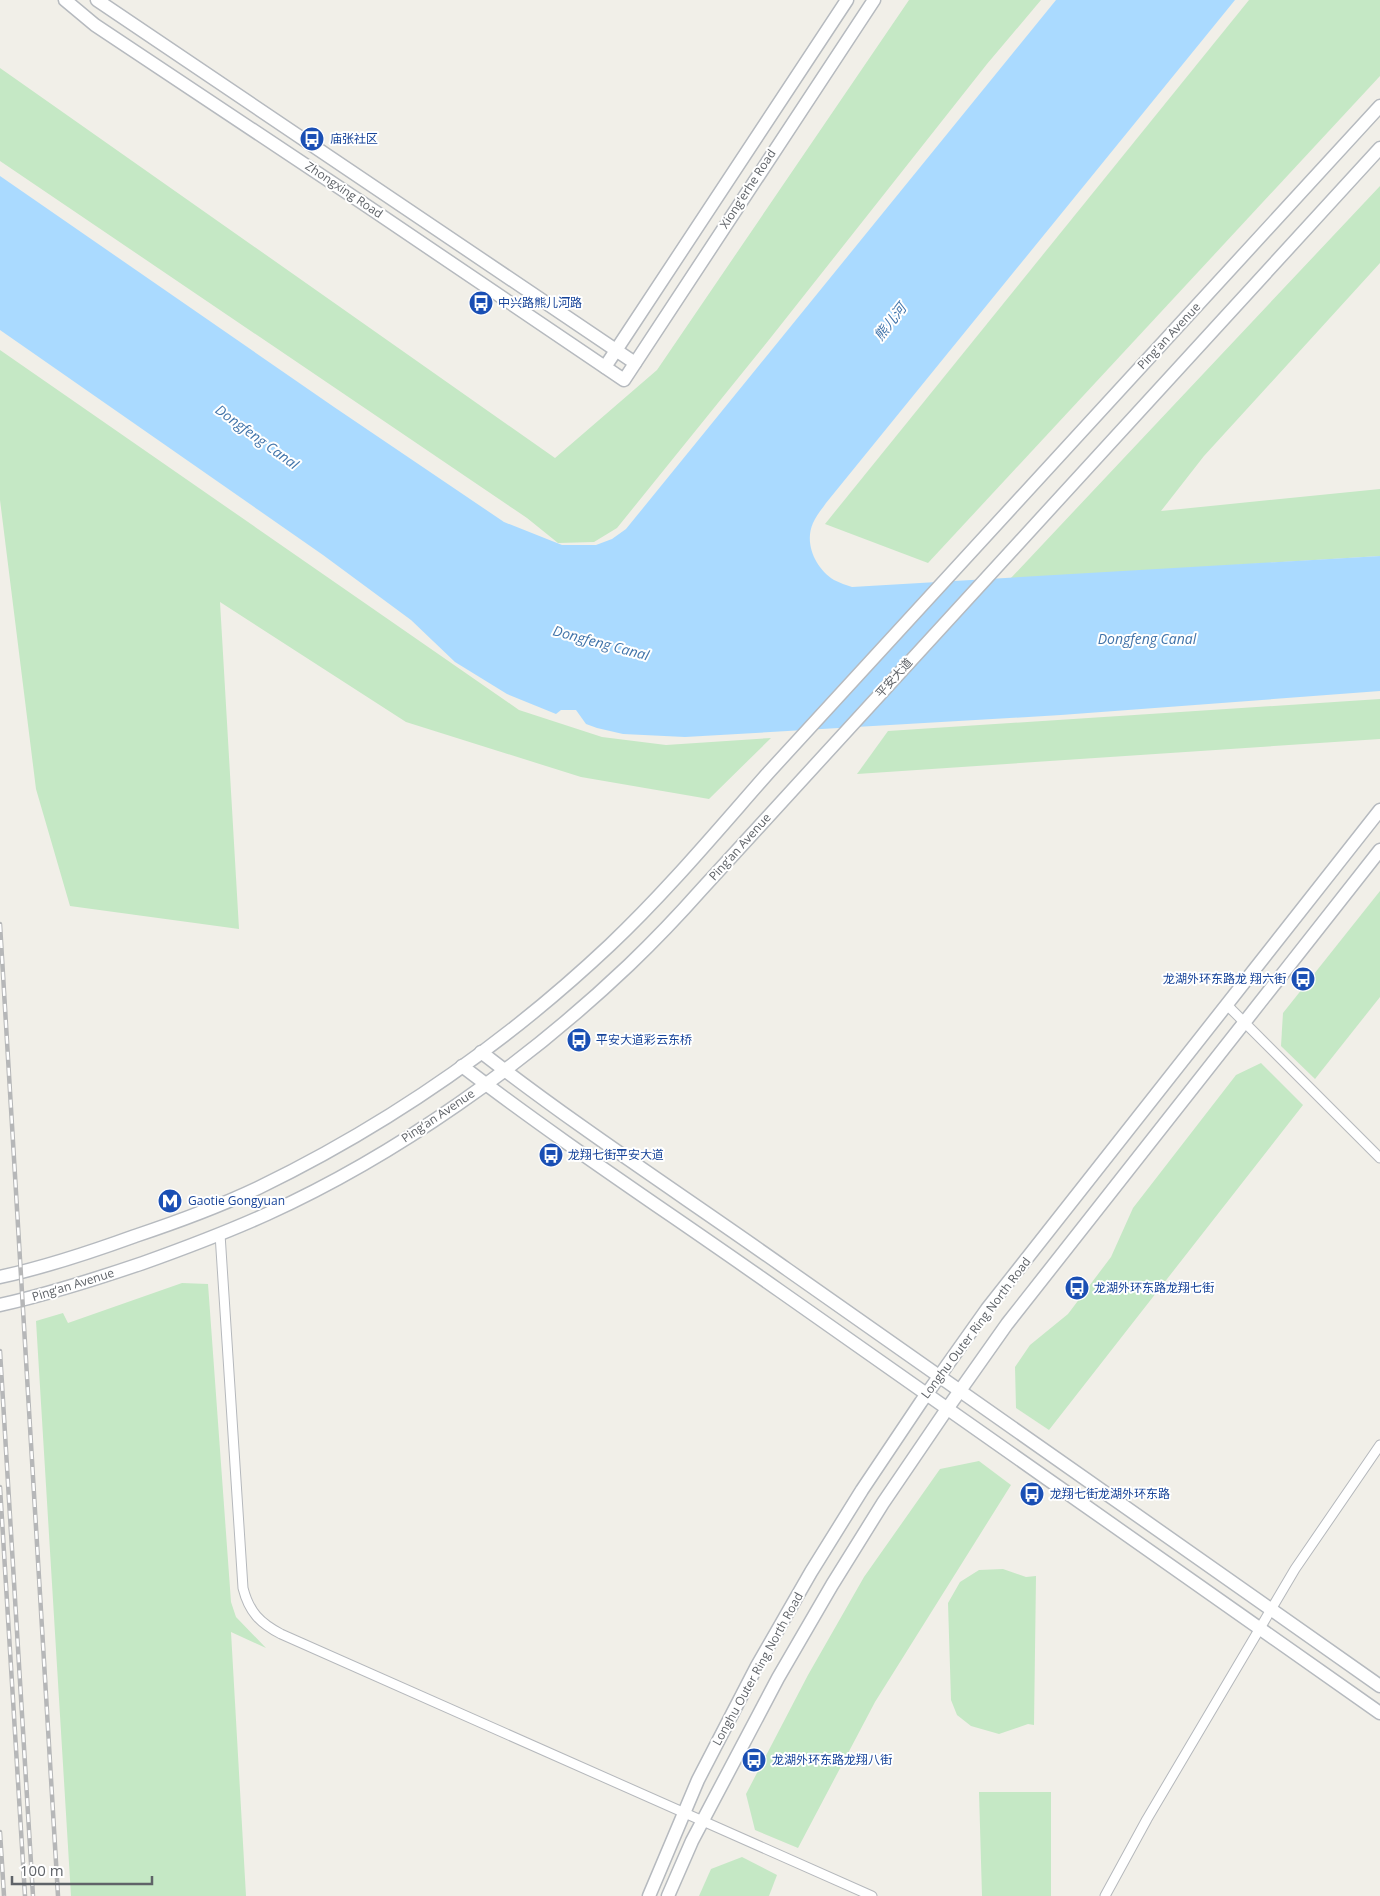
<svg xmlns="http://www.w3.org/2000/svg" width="1380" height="1896" viewBox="0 0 1380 1896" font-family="'Open Sans','Noto Sans SC',sans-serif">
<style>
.green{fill:#c5e8c5}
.water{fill:#aadaff}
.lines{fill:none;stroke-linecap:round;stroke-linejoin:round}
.street-casing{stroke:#b5b8bc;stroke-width:11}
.secondary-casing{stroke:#b6babf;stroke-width:15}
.street{stroke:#fff;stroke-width:9}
.secondary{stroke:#fff;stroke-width:12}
.rail-casing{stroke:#b6b7b8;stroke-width:4.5}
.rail{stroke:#fff;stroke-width:2.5;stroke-dasharray:8;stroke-linecap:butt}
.labels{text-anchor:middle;stroke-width:4;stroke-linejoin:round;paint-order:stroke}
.transit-label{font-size:12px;fill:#164399;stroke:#fff;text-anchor:start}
.street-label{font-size:12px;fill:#5f6368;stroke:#fff}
.water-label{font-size:14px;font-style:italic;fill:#4174aa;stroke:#fff}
</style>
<rect width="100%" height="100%" fill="#f1efe8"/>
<g class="green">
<polygon points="909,0 1041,0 987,64 772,336 617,528 594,542 558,543 527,518 0,161 0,68 555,458 657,370"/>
<polygon points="1249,0 1380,0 1380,76 928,563 825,524"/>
<polygon points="1380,186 1380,263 1204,456 1161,511 1380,489 1380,556 1010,579"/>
<polygon points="0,350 519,710 602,737 666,745 771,738 709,799 581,777 406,722 220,602 239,929 70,906 36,789 0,500"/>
<polygon points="1380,699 1380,739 857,774 888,731"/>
<polygon points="1380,891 1380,997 1315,1079 1281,1046 1283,1013"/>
<polygon points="1261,1063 1303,1105 1049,1430 1016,1408 1015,1367 1030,1345 1068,1314 1111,1257 1133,1208 1236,1075"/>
<polygon points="182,1283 208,1284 231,1602 236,1617 266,1648 231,1632 246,1896 71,1896 36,1321 63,1313 68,1323"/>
<polygon points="979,1461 1011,1485 875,1702 798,1848 755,1830 746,1794 808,1675 864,1577 940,1469"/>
<polygon points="1003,1569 1026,1577 1036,1576 1034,1725 1028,1724 999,1734 971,1726 957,1715 951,1700 948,1603 960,1582 979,1570"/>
<polygon points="979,1792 1051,1792 1051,1896 982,1896"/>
<polygon points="742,1857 777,1875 769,1896 699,1896 711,1869"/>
</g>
<path class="water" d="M 1056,0 L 1235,0 L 826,503 C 822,509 816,516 813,523 C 804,543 815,568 834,580 C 840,583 846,585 852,587 L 1380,556 L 1380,691 L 1061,715 L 685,737 L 623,734 L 597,728 L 586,724 L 576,710 L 561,710 L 556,714 L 507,694 L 455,662 L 411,620 L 323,555 L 0,330 L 0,176 L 334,407 L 504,522 L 562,545 L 596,545 L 612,539 L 626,529 Z"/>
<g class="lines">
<defs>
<g id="street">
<polyline points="1227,1005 1380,1158"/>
<path d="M 220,1234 L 243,1588 C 249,1612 260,1623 281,1634 L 872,1896"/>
<polyline points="1105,1896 1147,1819 1295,1569 1380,1445"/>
</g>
<g id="secondary">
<polyline points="65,0 95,25 367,206 624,380 874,0"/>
<polyline points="97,0 635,363"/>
<polyline points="605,367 847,0"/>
<path d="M 481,1052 C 580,1129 685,1197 788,1270 C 985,1409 1183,1547 1380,1686"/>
<path d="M 462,1066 C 565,1145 674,1216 780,1291 C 980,1432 1180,1572 1380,1713"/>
<path d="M 0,1277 C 46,1267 91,1252 135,1236 C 177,1222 218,1207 258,1188 C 386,1126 506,1043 610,945 C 667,891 717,831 769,772 L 1380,106"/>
<path d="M 0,1305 C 49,1294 96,1279 143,1263 C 185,1248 227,1232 267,1214 C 397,1155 526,1063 629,965 C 654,941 678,916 701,890 L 1380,148"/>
<polyline points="649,1896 698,1780 757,1666 811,1572 862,1490 921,1402 987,1309 1380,810"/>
<polyline points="668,1896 692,1841 778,1678 832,1585 883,1503 947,1409 1007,1324 1380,850"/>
</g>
</defs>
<use href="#street" class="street-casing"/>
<use href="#secondary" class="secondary-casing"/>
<use href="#street" class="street"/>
<use href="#secondary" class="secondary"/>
<defs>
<g id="rail">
<polyline points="0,924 58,1896"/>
<polyline points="0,1351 33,1896"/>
<polyline points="0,1487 25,1896"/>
<polyline points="0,1832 4,1896"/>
</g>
</defs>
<use href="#rail" class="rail-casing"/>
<use href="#rail" class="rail"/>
</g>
<defs>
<symbol id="bus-disc" viewBox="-11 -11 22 22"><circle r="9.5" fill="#1a4fb4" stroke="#fff"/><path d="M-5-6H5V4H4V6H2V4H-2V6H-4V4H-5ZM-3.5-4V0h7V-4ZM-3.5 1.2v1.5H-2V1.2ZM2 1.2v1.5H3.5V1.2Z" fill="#fff"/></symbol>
<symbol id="metro-disc" viewBox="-11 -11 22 22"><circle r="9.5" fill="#1a4fb4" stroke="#fff"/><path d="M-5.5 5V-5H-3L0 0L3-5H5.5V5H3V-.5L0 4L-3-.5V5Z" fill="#fff"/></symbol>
</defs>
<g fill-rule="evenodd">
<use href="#bus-disc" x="298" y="125" width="28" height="28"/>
<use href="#bus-disc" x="467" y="289" width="28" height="28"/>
<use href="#bus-disc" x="1289" y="965" width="28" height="28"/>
<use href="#bus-disc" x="565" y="1026" width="28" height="28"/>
<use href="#bus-disc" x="537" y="1141" width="28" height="28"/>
<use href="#metro-disc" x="156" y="1187" width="28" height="28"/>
<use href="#bus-disc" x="1063" y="1274" width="28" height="28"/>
<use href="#bus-disc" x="1018" y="1480" width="28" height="28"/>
<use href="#bus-disc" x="740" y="1746" width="28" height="28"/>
</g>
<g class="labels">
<g class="transit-label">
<text x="330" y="143">庙张社区</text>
<text x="498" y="307">中兴路熊儿河路</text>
<text x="1286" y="983" text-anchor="end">龙湖外环东路龙 翔六街</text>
<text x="596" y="1044">平安大道彩云东桥</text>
<text x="568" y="1159">龙翔七街平安大道</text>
<text x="188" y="1205">Gaotie Gongyuan</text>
<text x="1094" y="1292">龙湖外环东路龙翔七街</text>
<text x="1050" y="1498">龙翔七街龙湖外环东路</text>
<text x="772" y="1764">龙湖外环东路龙翔八街</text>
</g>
<g class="street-label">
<text transform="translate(748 189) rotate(-57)" y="4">Xiong'erhe Road</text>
<text transform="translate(344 190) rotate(34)" y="4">Zhongxing Road</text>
<text transform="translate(1169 336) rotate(-47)" y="4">Ping'an Avenue</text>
<text transform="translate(894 678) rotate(-48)" y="4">平安大道</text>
<text transform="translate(740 847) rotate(-48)" y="4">Ping‘an Avenue</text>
<text transform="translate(438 1116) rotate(-34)" y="4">Ping‘an Avenue</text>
<text transform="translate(73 1285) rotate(-17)" y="4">Ping‘an Avenue</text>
<text transform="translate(976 1328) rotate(-53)" y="4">Longhu Outer Ring North Road</text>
<text transform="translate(758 1669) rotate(-61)" y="4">Longhu Outer Ring North Road</text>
</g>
<g class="water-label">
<text transform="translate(890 322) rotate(-52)" y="5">熊儿河</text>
<text transform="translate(257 437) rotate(36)" y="5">Dongfeng Canal</text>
<text x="1147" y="644">Dongfeng Canal</text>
<text transform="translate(601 643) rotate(15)" y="5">Dongfeng Canal</text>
</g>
</g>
<path d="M12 1876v8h140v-8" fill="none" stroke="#5f6368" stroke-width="2.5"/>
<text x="20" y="1876" font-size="15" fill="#5f6368" stroke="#ffffff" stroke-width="4" paint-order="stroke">100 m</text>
</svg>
